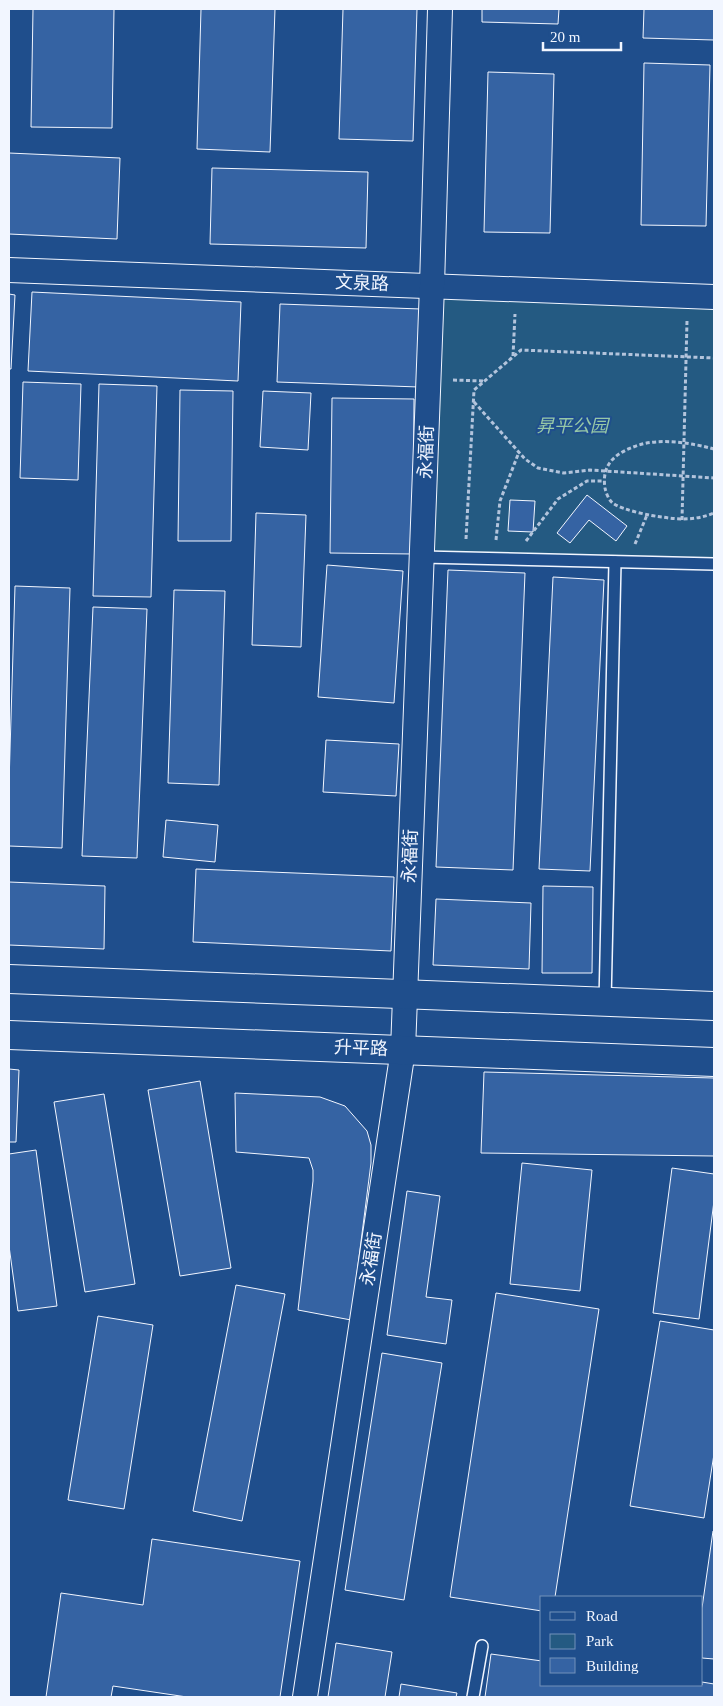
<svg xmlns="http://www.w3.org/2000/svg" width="723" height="1706" viewBox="0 0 723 1706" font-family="'Times New Roman','Noto Sans SC',serif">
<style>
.green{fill:#245a82;stroke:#a8bbd7}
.building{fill:#3563a3;stroke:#f2f6ff}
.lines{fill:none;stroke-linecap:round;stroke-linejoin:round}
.lane-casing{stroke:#f2f6ff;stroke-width:14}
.street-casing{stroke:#f2f6ff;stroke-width:26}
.secondary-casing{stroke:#f2f6ff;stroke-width:30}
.path{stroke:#b3c4dc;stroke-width:3;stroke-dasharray:4 2.5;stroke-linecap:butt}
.lane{stroke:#1f4e8c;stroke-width:11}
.street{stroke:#1f4e8c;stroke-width:24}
.secondary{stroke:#1f4e8c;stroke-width:28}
.labels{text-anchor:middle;stroke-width:4;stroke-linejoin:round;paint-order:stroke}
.street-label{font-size:18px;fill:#f2f6ff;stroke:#1f4e8c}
.park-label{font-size:18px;font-style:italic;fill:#97c8a6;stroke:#1f4e8c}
</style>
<rect width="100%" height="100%" fill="#1f4e8c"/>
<polygon class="green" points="432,286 714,297 714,564 422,557"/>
<g class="building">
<polygon points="33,9 114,9 112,128 31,127"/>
<polygon points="201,9 275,9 270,152 197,149"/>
<polygon points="343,9 417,9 413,141 339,139"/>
<polygon points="482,9 559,9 558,24 482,22"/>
<polygon points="644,9 714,9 714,40 643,38"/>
<polygon points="644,63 710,65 706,226 641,225"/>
<polygon points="488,72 554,74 550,233 484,232"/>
<polygon points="9,153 120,158 117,239 9,234"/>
<polygon points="212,168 368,172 366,248 210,244"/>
<polygon points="32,292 241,302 238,381 28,371"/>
<polygon points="9,294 15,295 11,369 9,369"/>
<polygon points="280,304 421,309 419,387 277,382"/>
<polygon points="23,382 81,384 78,480 20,478"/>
<polygon points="99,384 157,386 151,597 93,596"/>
<polygon points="180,390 233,391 231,541 178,541"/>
<polygon points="263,391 311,393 308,450 260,447"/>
<polygon points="332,398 414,399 413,554 330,553"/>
<polygon points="587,495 627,526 616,541 589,520 570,543 557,533"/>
<polygon points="510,500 535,501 533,532 508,531"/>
<polygon points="256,513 306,515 301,647 252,645"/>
<polygon points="327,565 403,571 394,703 318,697"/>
<polygon points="448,570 525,573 513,870 436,867"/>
<polygon points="553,577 604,580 590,871 539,869"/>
<polygon points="15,586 70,588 62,848 9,846 9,784"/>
<polygon points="174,590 225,591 219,785 168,783"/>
<polygon points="93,607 147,609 137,858 82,856"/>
<polygon points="326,740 399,744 396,796 323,792"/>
<polygon points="166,820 218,825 215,862 163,857"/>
<polygon points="196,869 394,877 391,951 193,942"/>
<polygon points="9,882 105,886 104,949 9,945"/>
<polygon points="543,886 593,887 592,973 542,973"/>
<polygon points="436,899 531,903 529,969 433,965"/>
<polygon points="9,1069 19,1070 16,1142 9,1142"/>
<polygon points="484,1072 714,1078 714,1156 481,1153"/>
<polygon points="200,1081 231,1268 180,1276 148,1090"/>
<polygon points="235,1093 320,1097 345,1106 367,1131 371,1145 371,1163 351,1320 298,1310 313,1181 313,1170 309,1158 236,1152"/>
<polygon points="104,1094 135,1284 85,1292 54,1102"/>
<polygon points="36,1150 57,1306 18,1311 9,1246 9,1154"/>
<polygon points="522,1163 592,1170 580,1291 510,1284"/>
<polygon points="672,1168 714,1174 714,1201 699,1319 653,1313"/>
<polygon points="407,1191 440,1196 426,1297 452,1300 446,1344 387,1335"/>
<polygon points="236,1285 285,1294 242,1521 193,1511"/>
<polygon points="496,1293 599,1309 555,1597 542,1597 542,1611 450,1597"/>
<polygon points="98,1316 153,1325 124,1509 68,1500"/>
<polygon points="660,1321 714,1330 714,1454 704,1518 630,1506"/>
<polygon points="382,1353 442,1363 404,1600 345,1590"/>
<polygon points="713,1531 714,1531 714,1659 702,1658 702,1608"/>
<polygon points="152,1539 300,1561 280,1697 187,1697 113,1686 111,1697 46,1697 61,1593 143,1605"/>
<polygon points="336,1643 392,1652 385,1697 328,1697"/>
<polygon points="491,1654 542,1661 542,1685 702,1685 702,1682 714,1684 714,1697 485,1697"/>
<polygon points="401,1684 457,1693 456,1697 399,1697"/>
</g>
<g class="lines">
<defs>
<g id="lane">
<polyline points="422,557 714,564"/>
<polyline points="605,1002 615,562"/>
<polyline points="473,1697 482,1646"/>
</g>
<g id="street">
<polyline points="9,270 714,297"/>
<polyline points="305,1697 403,1050 432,286 440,9"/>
</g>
<g id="secondary">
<polyline points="9,979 714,1006"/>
<polyline points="9,1035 714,1062"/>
</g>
</defs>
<use href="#lane" class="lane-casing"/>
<use href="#street" class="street-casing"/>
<use href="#secondary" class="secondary-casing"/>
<g class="path">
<polyline points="513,356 515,314"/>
<polyline points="453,380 484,381"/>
<polyline points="474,402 525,459 538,468 564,473 590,470 714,478"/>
<path d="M 714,449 C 692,443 661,438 639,445 C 617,452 601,463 605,488 C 606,493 609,501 614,504 C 623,510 651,516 662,517 C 680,520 697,520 714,513"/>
<polyline points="682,520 687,321"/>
<polyline points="466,539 474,390 521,350 714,358"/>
<polyline points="496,540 500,501 519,452"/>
<polyline points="526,541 558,499 587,481 604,481"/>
<polyline points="635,544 647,515"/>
</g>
<use href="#lane" class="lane"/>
<use href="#street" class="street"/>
<use href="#secondary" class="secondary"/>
</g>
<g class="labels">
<g class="street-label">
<text transform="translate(362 283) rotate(2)" y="6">文泉路</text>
<text transform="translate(426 452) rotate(-88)" y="6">永福街</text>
<text transform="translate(410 856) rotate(-88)" y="6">永福街</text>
<text transform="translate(361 1048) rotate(2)" y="6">升平路</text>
<text transform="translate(371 1259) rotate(-81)" y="6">永福街</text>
</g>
<g class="park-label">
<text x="572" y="432">昇平公园</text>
</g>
</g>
<rect width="723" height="1706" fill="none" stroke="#f2f6ff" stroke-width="20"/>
<rect x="540" y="1596" width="162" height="90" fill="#1f4e8c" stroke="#7391ba"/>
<rect x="550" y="1612" width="25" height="8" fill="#1f4e8c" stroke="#7391ba"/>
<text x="586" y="1621" font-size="15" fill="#f2f6ff">Road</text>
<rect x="550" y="1634" width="25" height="15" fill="#245a82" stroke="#7391ba"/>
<text x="586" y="1646" font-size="15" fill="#f2f6ff">Park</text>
<rect x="550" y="1658" width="25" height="15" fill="#3563a3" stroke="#7391ba"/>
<text x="586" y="1671" font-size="15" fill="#f2f6ff">Building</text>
<path d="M543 42v8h78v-8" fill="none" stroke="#f2f6ff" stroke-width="2.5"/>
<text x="550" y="42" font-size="15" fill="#f2f6ff" stroke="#1f4e8c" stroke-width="4" paint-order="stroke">20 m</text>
</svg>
